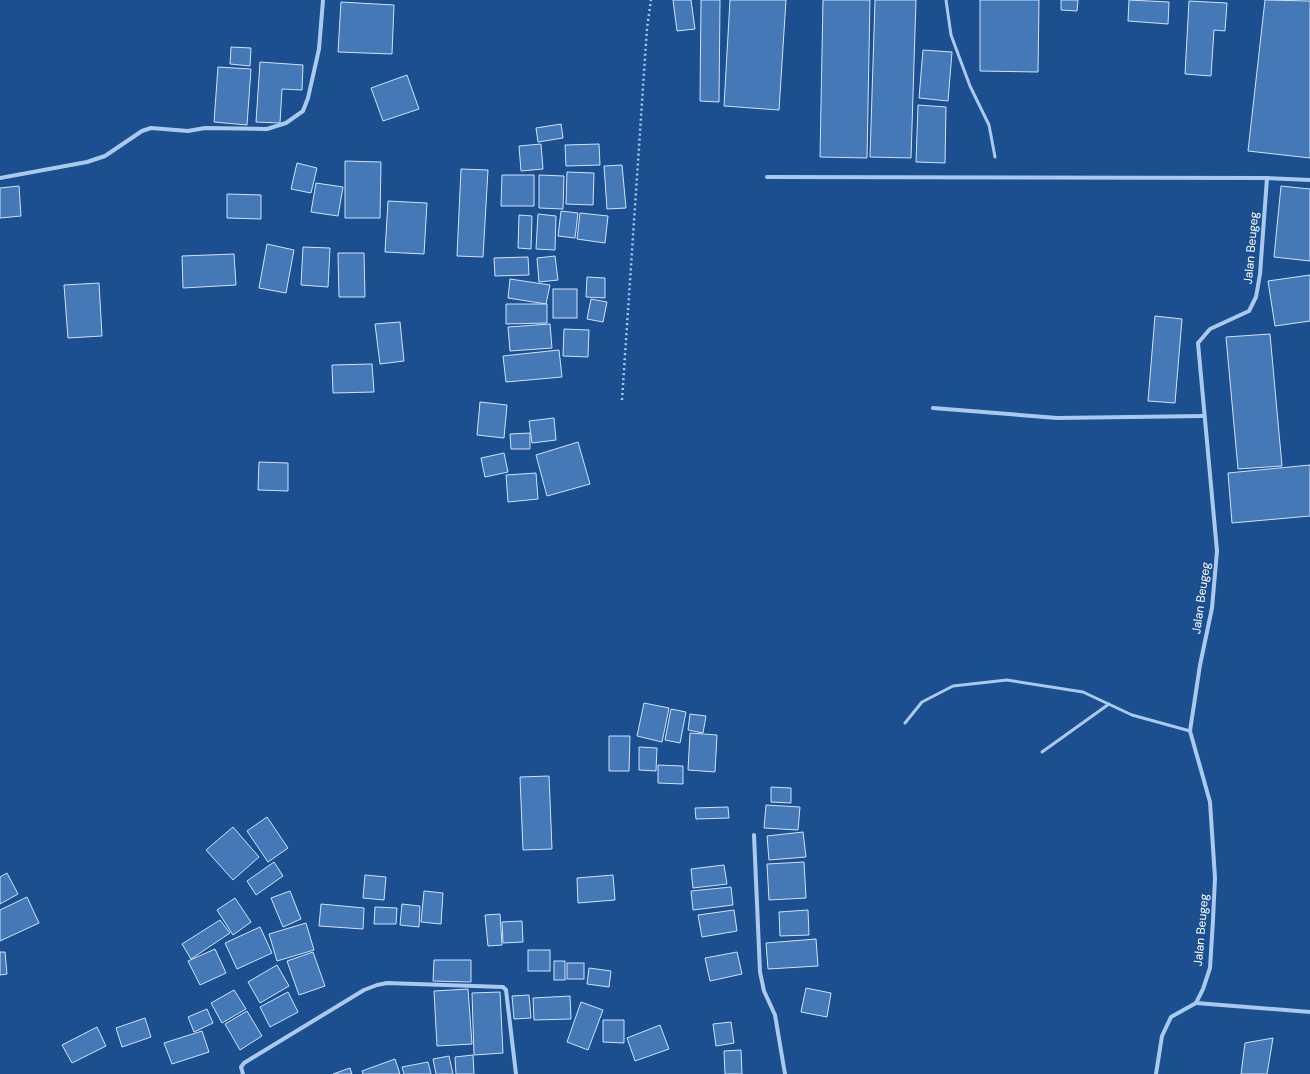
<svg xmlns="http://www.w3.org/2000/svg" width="1310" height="1074" viewBox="0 0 1310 1074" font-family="'DM Sans',sans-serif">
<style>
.building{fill:#4478b7;stroke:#cfe3fa}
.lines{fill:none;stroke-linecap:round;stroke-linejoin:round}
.path{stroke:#a9c9ee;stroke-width:2.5;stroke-dasharray:2 3;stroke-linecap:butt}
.lane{stroke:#a9c9ee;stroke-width:3}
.street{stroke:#a9c9ee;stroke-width:4}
.labels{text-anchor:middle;stroke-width:3;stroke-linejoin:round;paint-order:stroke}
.street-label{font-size:12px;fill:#fff;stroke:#1b4f8f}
</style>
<rect width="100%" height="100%" fill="#1b4f8f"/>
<g class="building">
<polygon points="673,0 691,0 695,29 677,31"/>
<polygon points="701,0 720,0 719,102 700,101"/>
<polygon points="730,0 786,0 779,110 724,106"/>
<polygon points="823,0 870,0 867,158 820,157"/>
<polygon points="875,0 916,0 911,158 870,157"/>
<polygon points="980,0 1039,0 1038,72 980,71"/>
<polygon points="1061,0 1078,0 1077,11 1061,10"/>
<polygon points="1129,0 1169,2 1168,24 1128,21"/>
<polygon points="1265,0 1310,1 1310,158 1248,151"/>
<polygon points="1189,1 1227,3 1225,31 1214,30 1211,76 1185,74"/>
<polygon points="341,2 394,5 392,54 338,52"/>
<polygon points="231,47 251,48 250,66 230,64"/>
<polygon points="923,50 952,52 948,101 919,98"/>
<polygon points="260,62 303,65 302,90 282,89 280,123 256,122"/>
<polygon points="218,67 251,69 247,125 214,122"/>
<polygon points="407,75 419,109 383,121 371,88"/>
<polygon points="918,105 946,107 945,163 916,162"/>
<polygon points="561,124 563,138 538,142 536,128"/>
<polygon points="541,144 543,169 521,171 519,146"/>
<polygon points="599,144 600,165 566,166 565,145"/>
<polygon points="345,161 381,162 380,218 345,218"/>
<polygon points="297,163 317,168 311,193 291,189"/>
<polygon points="622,165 626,208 607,209 604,166"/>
<polygon points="461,169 488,170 483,257 457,256"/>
<polygon points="567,172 594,173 593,205 566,204"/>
<polygon points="502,175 534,175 534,206 501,206"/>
<polygon points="539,175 564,176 563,209 539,208"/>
<polygon points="316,183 343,187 338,216 311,212"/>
<polygon points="19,186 21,216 0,218 0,188"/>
<polygon points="1281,186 1310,189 1310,261 1274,257"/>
<polygon points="227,194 261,195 261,219 227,218"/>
<polygon points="388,201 427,203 424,254 385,252"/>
<polygon points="561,211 578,213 575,238 558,236"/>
<polygon points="580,213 608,216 605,243 577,239"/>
<polygon points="538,214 556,216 555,250 536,249"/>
<polygon points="519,215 532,216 531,249 518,248"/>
<polygon points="267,244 294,250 286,293 259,288"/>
<polygon points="303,247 330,248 328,287 301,285"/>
<polygon points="338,253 364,253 365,297 339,297"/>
<polygon points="234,254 236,285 183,288 182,256"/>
<polygon points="555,256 558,280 539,282 537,258"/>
<polygon points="528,257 529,275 495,276 494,258"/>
<polygon points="1310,275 1310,321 1275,326 1268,281"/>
<polygon points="587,277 605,278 605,298 586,297"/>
<polygon points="510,279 550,285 546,304 508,298"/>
<polygon points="99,283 102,336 68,338 64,285"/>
<rect x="553" y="289" width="24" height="29"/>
<polygon points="591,299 607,302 603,322 587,319"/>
<polygon points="506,304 547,304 547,323 506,324"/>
<polygon points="1155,316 1182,319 1175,403 1148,401"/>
<polygon points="400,322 404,361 380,364 375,324"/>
<polygon points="550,324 552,348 510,351 508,327"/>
<polygon points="564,329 589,330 588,357 563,356"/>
<polygon points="1270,334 1282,466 1238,469 1226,337"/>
<polygon points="559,350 562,377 506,382 503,356"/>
<polygon points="372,364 374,392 333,393 332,365"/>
<polygon points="480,402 507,405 504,438 477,435"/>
<polygon points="554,418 556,440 532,443 529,421"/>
<polygon points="530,433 530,449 511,449 510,434"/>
<polygon points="578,442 590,484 547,496 536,455"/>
<polygon points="504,453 508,472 485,477 481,458"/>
<polygon points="259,462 288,463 288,491 258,490"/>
<polygon points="1310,465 1310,516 1232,523 1228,473"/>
<polygon points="536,473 538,499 508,502 506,475"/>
<polygon points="644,703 669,708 662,742 637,736"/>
<polygon points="671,709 686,712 680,743 665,740"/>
<polygon points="690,714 706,716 703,733 688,730"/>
<polygon points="690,733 717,735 715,772 688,770"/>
<polygon points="609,736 630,736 629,771 609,771"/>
<polygon points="639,747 657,748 656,771 639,770"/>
<polygon points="658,765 683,766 683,784 658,783"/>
<polygon points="549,776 552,849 523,850 520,777"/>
<polygon points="771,787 791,788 791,803 771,802"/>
<polygon points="766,805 800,807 798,830 764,828"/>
<polygon points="728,807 729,818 696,819 695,808"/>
<polygon points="267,817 288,848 268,862 247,831"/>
<polygon points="233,827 259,857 233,880 206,850"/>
<polygon points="803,832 806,857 769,860 767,836"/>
<polygon points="274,862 283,876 256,895 247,881"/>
<polygon points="804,862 806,898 769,900 767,864"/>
<polygon points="724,865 727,884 693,888 691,869"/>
<polygon points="7,873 18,894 0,904 0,877"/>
<polygon points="365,875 386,877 384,900 363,898"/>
<polygon points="613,875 615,900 578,903 577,878"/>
<polygon points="731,887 733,905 693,910 691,891"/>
<polygon points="290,891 301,919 283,927 271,898"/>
<polygon points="424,891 443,893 441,924 421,922"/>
<polygon points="27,897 39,923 0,941 0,910"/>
<polygon points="235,898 251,922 233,935 217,910"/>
<polygon points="321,904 364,908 363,929 319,926"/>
<polygon points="402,904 420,906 419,927 400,925"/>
<polygon points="375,907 397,908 396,924 374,924"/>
<polygon points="734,910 737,931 702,937 698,915"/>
<polygon points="808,910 809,935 780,936 779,912"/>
<polygon points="500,914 502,945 488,946 485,915"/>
<polygon points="220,920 230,933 191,959 182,944"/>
<polygon points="522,921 523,942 503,943 502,922"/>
<polygon points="306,923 314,950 277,961 269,934"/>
<polygon points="260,927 272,953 237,969 225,943"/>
<polygon points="816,939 818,966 768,969 766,943"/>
<polygon points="215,949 226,973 200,985 188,961"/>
<rect x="528" y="950" width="22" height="21"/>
<polygon points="0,952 5,952 7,974 0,975"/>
<polygon points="313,952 325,986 299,995 287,961"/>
<polygon points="737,952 742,974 710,981 705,958"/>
<polygon points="434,960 471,960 471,982 433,981"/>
<rect x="554" y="961" width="11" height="19"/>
<rect x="567" y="963" width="17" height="16"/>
<polygon points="277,965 289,986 260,1003 248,982"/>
<polygon points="589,968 611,971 609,987 587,984"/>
<polygon points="806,988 831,993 827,1017 801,1012"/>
<polygon points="468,989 472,1044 437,1046 434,991"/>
<polygon points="234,990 246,1009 222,1023 211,1003"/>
<polygon points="288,992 298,1012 270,1027 260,1007"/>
<polygon points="500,992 503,1053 474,1055 472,993"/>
<polygon points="529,995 531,1018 514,1019 512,996"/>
<polygon points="570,996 571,1019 534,1020 533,998"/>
<polygon points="581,1002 603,1010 588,1050 567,1042"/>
<polygon points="207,1009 213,1023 194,1032 188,1017"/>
<polygon points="247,1011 262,1036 240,1050 225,1024"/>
<polygon points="145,1018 151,1037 122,1047 116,1028"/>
<polygon points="603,1020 624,1020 624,1043 603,1042"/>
<polygon points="731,1022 734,1043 716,1046 713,1024"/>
<polygon points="660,1025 669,1049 635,1061 627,1038"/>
<polygon points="97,1027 106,1046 72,1063 62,1045"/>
<polygon points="202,1031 209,1052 172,1064 164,1043"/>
<polygon points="1273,1038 1267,1074 1241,1074 1245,1043"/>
<polygon points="741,1050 742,1074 725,1074 724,1051"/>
<polygon points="473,1055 474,1074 456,1074 455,1057"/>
<polygon points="449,1056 453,1074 436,1074 433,1059"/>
<polygon points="395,1059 400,1074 363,1074 362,1071"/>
<polygon points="428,1062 431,1074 404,1074 402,1067"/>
<polygon points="350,1068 352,1074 333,1074"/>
</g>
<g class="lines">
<polyline class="path" points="622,400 647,28 651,0"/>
<g class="lane">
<polyline points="946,0 951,35 970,86 989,125 995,157"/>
<polyline points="905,723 922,702 953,686 1007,680 1083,692 1132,715 1190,731"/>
<polyline points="1042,752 1109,704"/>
</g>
<g class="street">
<polyline points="767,177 1267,178"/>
<polyline points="0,178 87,162 105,156 142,131 151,128 188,131 205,128 267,129 286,123 303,111 308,98 319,49 323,0"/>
<polyline points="933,408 1057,418 1203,416"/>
<polyline points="754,835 760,972 764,991 775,1015 785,1074"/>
<polyline points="1196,1003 1310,1012"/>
<polyline points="243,1074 241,1067 244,1063 364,990 377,985 387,983 503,987 506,990 516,1074"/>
<polyline points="1156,1074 1162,1036 1171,1017 1196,1003 1203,989 1210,968 1213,920 1215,878 1210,802 1190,731 1200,665 1212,608 1217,551 1198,343 1210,329 1249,311 1256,297 1260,274 1267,178 1310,180"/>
</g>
</g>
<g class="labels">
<g class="street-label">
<text transform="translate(1251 248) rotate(-85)" y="4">Jalan Beugeg</text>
<text transform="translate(1201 598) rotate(-82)" y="4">Jalan Beugeg</text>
<text transform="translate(1201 930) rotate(-85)" y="4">Jalan Beugeg</text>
</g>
</g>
</svg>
